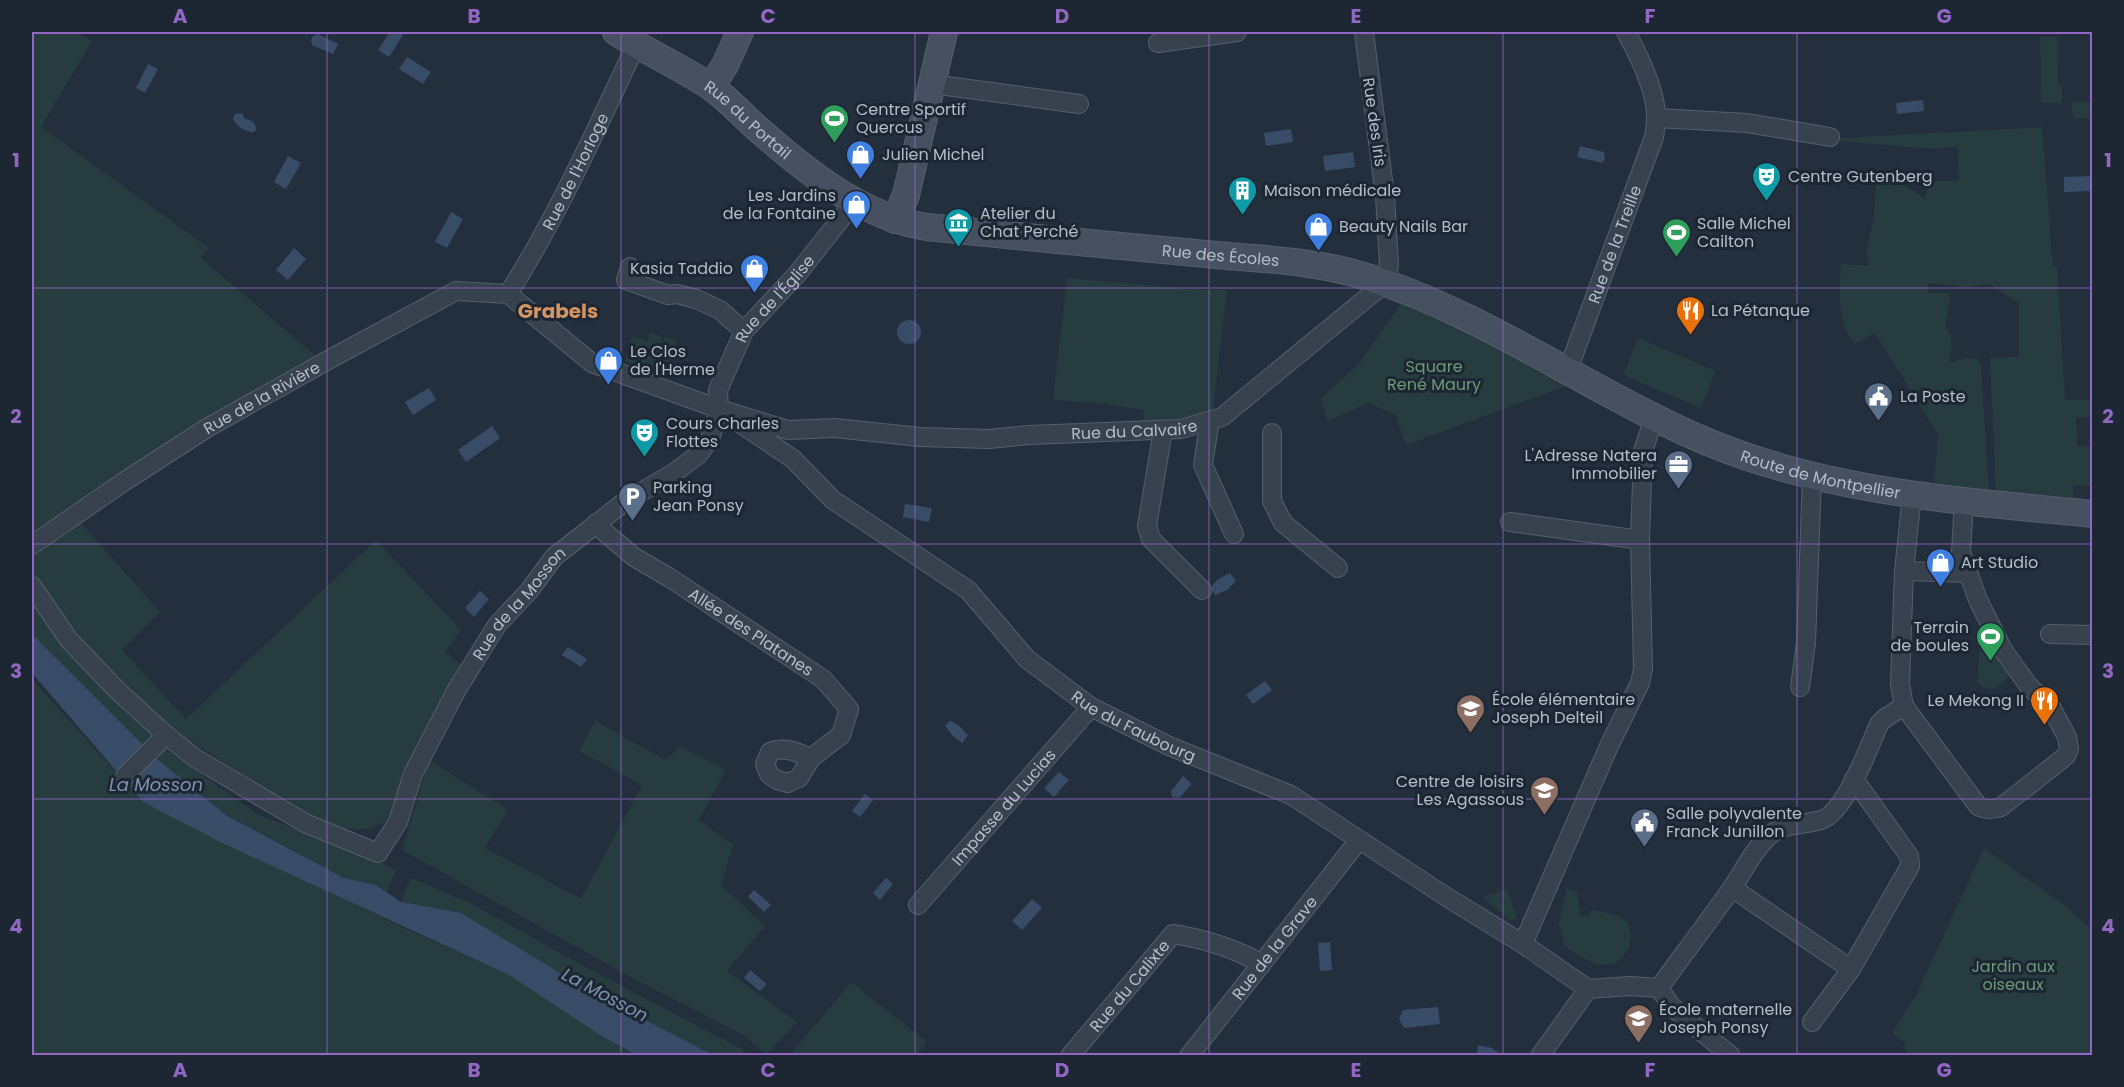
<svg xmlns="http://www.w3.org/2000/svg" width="2124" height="1087" viewBox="0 0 2124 1087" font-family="Poppins,sans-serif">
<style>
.green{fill:#263c3f}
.water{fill:#394c67}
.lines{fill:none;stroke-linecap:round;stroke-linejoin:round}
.street-casing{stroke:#565f6c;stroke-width:20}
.secondary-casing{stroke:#565f6c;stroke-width:28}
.street{stroke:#38414e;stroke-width:18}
.secondary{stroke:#465061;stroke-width:26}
.grid{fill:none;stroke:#9266c3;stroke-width:1.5;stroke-opacity:0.55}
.labels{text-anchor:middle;stroke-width:6;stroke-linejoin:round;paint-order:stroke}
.poi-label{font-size:16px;fill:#b4bcc9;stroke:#1d2633;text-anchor:start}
.street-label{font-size:16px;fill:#b4bcc9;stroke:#1d2633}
.park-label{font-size:16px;fill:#6b9a76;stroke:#1d2633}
.water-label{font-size:18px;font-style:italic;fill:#7c92b1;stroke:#1d2633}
.quarter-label{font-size:20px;font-weight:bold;fill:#d59563;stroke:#1d2633}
.neatline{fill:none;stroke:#9266c3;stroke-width:2}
.grid-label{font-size:20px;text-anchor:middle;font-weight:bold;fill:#9266c3}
</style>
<rect width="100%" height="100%" fill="#242f3e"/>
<g class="green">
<polygon points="32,32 74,32 92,41 41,127 209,248 201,258 317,357 32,539"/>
<polygon points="2040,37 2057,37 2058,86 2062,86 2062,103 2041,103"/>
<polygon points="2090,84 2092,84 2092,118 2073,119 2071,102 2090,102"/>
<path d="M 2042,127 L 2053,266 L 2057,266 L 2065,400 L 2092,400 L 2092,417 L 2076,418 L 2077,446 L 2092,446 L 2092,486 L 2074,485 L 2073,499 L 1996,491 L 1990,358 L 2019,357 L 2019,303 L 1989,284 L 1966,287 L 1928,283 L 1928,293 L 1951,293 L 1945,326 L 1952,336 L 1950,363 L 1965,358 L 1978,359 L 1981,366 L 1989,490 L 1934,483 L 1938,435 L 1875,333 L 1855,344 C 1837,325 1839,288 1841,264 L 1869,266 L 1867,250 L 1874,215 L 1877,168 L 1925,199 L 1928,182 L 1959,180 L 1957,147 L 1933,149 L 1840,141 L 1840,138 Z"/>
<polygon points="1067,278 1202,290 1227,290 1213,410 1193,418 1144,422 1144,410 1097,403 1053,400"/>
<polygon points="1401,303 1456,325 1569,385 1406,445 1396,415 1369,403 1327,421 1321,398 1360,363"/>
<polygon points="650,333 661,336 660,340 663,341 665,337 677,341 675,347 678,345 689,352 688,361 672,356 664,379 625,361 633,344 630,342 632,336 647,341"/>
<polygon points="1638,338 1716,371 1701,408 1623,375"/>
<polygon points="81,523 160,612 122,650 186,719 376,540 461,630 445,652 463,666 415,750 396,806 387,821 367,829 343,829 316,822 175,731 97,660 32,573 32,557"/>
<polygon points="32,597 156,736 143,746 32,634"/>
<polygon points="1982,623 2010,676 1994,689 1982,687 1977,682"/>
<polygon points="32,679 143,802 404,928 509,975 603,1037 637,1055 32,1055"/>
<polygon points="595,721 665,760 680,747 726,770 699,820 733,845 721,885 765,926 727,971 797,1022 766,1055 745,1036 640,982 402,850 429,760 508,810 485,848 581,899 642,785 579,751"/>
<polygon points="163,747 259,815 374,858 396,870 387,892 376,885 344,878 222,812 156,758"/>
<polygon points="1984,848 2064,905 2092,930 2092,1055 1906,1055 1905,1043 1892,1033 1917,993"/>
<polygon points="411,878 470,903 589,969 742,1049 750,1055 713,1055 590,991 401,902"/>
<path d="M 1567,888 L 1577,891 L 1580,916 L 1589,916 L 1591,910 C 1603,912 1618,913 1626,922 C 1638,936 1626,965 1607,965 C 1592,965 1578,955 1565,946 L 1559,924 Z"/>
<polygon points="1507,889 1517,918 1512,920 1508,919 1483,897"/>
<polygon points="851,982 927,1042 917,1055 790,1055"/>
</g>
<g class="water">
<polygon points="390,32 398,32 403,35 389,57 378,50"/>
<polygon points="318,34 338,44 333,54 312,45 311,40 313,36"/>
<polygon points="407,57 431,72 423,84 399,69"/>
<polygon points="148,64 158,69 145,93 136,88"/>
<polygon points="1923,100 1924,111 1897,114 1896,103"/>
<path d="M 242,113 L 245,119 C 252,120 255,122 256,129 L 254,132 C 245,132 235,126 233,118 L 235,114 Z"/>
<polygon points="1291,129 1293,142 1266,146 1264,133"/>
<polygon points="1580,146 1604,152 1605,159 1602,163 1577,157"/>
<polygon points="1353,152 1355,167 1325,171 1323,156"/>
<polygon points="288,156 301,163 286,189 274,182"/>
<polygon points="2092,176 2092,191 2064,192 2064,177"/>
<polygon points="451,212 463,219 447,248 435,242"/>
<polygon points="294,248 306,259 288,280 276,270"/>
<circle cx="909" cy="332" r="12"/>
<polygon points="429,388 436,400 413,415 405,402"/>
<polygon points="492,426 500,438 466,462 458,450"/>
<polygon points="905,504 932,508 929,522 903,517"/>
<polygon points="1230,573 1236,581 1227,590 1215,595 1210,588 1218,579"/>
<polygon points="480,591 489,599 474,617 465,608"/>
<polygon points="32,634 156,758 226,815 344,878 376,885 401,902 461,913 590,991 713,1055 637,1055 603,1037 509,975 218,841 143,802 32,673"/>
<polygon points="568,647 587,659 581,667 562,655"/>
<polygon points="1265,681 1272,690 1253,704 1246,695"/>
<polygon points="950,721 958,725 968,735 962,743 953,736 945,726"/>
<polygon points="1059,772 1069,780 1054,797 1044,788"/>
<polygon points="1183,776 1192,784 1179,798 1172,797 1171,791"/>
<polygon points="865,794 873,800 860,817 852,811"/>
<polygon points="886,878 893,884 880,900 873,893"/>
<polygon points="754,890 771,905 764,912 748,897"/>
<polygon points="1032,899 1042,908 1022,930 1012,921"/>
<polygon points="1330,942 1332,970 1320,971 1318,943"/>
<polygon points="750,970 767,984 760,991 744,978"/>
<polygon points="1438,1007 1440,1024 1404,1028 1399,1019 1403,1010"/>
<polygon points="1478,1045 1492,1048 1499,1053 1498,1055 1477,1055"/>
</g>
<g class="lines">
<defs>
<g id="street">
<polyline points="1158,43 1237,32"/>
<polyline points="932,84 1079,104"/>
<polyline points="1657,118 1747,123 1830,137"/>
<polyline points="630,267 626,280 668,295 677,294 696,299 720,310 744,331"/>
<path id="s1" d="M 508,294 L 592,363 L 719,409 L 788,430 L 835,428 L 920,437 L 989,439 L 1029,435 L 1181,429 L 1222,417 L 1385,283 L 1389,265 L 1385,196 L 1364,32"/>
<path id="s2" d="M 508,294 C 558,216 596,129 636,45"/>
<path id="s3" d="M 1568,370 L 1654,137 C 1655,131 1656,124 1656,118 C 1657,92 1638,54 1626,32"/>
<path id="s4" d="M 735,420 L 793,459 L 833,500 L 968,590 L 1027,659 L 1091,707 L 1169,746 L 1291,795 L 1445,896 L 1523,944 L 1588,989"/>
<polyline points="1209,426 1203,465 1234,534"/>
<polyline points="1163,430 1147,526 1151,539 1202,590"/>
<polyline points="1272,433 1272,501 1283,523 1338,568"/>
<path d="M 1912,495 L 1904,571 L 1900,684 L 1904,706 L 1978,806 C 1986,810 1992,810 2001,807 L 2066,756 L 2069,749 L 2067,737 L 2052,709 L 2028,685 L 2003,650 L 1978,600 L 1961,552 L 1964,502"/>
<polyline points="1510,522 1640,540"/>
<path id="s5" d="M 595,524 L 634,557 L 670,578 L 823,679 L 849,709 L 841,735 L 811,758 C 797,752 784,746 770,752 L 765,764 L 769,774 L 777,780 L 788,783 L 799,778 L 811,758"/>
<path id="s6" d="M 32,545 L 125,481 L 207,428 L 330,359 L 456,291 L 508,294"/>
<polyline points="1904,571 1968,573"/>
<path id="s7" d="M 32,586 L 69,640 L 116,689 L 166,735 L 195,758 L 305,823 L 378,853 L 398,822 L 413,774 L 456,691 L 497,625 L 529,591 L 554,557 L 623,503 L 675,472 L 698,455 L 710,439 L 719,409 L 718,390 L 744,331 L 798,273 L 855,201"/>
<polyline points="2050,634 2092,635"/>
<polyline points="1800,687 1806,643 1812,476"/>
<polyline points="125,776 166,735"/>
<polyline points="1732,888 1851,969 1910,866 1909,856 1854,779"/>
<path id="s8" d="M 918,905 L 1091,707"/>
<polyline points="1523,944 1609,746 1640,683 1643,669 1640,540 1643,451 1654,418"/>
<polyline points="1659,988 1671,1006 1731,1056"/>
<path d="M 1588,989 L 1630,986 L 1659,988 C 1683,955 1708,922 1732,888 C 1744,871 1753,850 1769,836 C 1784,823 1803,825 1821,820 C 1845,813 1869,747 1879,724 L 1885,718 L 1904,706"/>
<polyline points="1812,1022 1851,969"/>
<path id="s9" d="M 1070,1056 L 1173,934 C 1205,939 1234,948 1262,964"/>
<path id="s10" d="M 1189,1056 L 1359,840"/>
<polyline points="1540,1056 1588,989"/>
</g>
<g id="secondary">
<path id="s11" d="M 616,32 C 647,52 681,67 711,87 C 728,99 743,116 759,130 C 807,172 862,217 927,227 C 1016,236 1106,245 1195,253 C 1250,259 1310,259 1364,276 C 1489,315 1591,393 1710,443 C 1832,493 1963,501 2092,514"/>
<polyline points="711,87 725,65 740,32"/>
<polyline points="895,220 906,195 944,32"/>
</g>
</defs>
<use href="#street" class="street-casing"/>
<use href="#secondary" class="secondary-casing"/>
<use href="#street" class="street"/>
<use href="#secondary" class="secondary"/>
</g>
<path class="grid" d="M 327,32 L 327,1056M 621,32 L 621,1056M 915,32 L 915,1056M 1209,32 L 1209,1056M 1503,32 L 1503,1056M 1797,32 L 1797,1056M 32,288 L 2092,288M 32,544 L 2092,544M 32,799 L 2092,799"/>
<defs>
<symbol id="stadium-pin" viewBox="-11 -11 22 30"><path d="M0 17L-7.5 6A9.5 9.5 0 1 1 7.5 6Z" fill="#2e9e5b" stroke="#1d2633"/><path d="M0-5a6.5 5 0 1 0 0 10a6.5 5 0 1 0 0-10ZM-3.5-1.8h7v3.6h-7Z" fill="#fff"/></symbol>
<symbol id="shop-pin" viewBox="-11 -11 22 30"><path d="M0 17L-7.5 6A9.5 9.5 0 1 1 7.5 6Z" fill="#3f7fe0" stroke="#1d2633"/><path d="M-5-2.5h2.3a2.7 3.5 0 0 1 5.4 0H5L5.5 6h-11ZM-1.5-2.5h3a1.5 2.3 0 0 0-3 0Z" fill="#fff"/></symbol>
<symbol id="theatre-pin" viewBox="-11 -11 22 30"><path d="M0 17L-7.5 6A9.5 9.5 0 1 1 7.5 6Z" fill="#0f9aa8" stroke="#1d2633"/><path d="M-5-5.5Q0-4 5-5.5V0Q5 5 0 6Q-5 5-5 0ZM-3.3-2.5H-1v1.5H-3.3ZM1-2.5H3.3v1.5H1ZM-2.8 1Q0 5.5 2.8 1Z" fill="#fff"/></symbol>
<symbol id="building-pin" viewBox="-11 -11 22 30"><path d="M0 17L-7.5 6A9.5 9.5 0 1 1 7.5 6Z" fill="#0f9aa8" stroke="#1d2633"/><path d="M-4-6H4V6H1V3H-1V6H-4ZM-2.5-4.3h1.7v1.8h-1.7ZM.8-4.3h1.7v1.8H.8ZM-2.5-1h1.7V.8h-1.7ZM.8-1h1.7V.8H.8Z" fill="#fff"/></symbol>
<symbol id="museum-pin" viewBox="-11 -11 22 30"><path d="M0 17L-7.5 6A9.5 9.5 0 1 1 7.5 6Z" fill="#0f9aa8" stroke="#1d2633"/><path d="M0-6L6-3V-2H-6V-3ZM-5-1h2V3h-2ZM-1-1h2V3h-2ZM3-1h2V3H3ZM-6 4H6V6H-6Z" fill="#fff"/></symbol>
<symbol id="restaurant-pin" viewBox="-11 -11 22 30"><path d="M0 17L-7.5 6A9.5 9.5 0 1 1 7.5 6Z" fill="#e8710a" stroke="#1d2633"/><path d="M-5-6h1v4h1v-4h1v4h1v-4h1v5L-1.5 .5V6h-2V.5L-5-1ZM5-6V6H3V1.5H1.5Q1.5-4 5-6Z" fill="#fff"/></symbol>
<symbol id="civic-pin" viewBox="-11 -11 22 30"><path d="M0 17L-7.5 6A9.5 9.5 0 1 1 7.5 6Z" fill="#5c6f8a" stroke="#1d2633"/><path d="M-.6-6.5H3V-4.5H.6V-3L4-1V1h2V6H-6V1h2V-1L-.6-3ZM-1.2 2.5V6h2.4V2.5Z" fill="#fff"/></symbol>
<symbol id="office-pin" viewBox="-11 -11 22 30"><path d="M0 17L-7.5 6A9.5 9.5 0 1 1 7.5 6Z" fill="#5c6f8a" stroke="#1d2633"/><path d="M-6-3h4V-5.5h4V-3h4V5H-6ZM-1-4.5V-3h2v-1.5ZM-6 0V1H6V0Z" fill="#fff"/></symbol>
<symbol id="parking-pin" viewBox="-11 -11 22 30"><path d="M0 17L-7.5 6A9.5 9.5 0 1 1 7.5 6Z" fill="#5c6f8a" stroke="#1d2633"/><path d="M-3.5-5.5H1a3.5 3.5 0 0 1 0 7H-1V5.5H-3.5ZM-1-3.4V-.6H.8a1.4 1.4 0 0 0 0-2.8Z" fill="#fff"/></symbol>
<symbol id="school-pin" viewBox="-11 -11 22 30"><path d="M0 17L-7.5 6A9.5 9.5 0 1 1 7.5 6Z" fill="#8d6e63" stroke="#1d2633"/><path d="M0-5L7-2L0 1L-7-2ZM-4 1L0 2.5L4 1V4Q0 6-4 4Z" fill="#fff"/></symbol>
</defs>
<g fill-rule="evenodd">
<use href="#stadium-pin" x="818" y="102" width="33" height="45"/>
<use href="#shop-pin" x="844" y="138" width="33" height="45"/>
<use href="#theatre-pin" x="1750" y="160" width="33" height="45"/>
<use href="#building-pin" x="1226" y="174" width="33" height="45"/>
<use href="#shop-pin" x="840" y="188" width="33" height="45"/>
<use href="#museum-pin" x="942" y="206" width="33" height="45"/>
<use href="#shop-pin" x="1302" y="210" width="33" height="45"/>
<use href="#stadium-pin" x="1660" y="216" width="33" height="45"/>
<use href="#shop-pin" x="738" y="252" width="33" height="45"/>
<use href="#restaurant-pin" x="1674" y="294" width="33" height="45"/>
<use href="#shop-pin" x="592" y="344" width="33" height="45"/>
<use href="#civic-pin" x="1862" y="380" width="33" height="45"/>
<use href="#theatre-pin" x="628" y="416" width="33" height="45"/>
<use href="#office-pin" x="1662" y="448" width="33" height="45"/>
<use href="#parking-pin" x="616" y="480" width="33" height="45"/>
<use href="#shop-pin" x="1924" y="546" width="33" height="45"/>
<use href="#stadium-pin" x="1974" y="620" width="33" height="45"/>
<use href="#restaurant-pin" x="2028" y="684" width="33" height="45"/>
<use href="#school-pin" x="1454" y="692" width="33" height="45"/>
<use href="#school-pin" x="1528" y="774" width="33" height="45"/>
<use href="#civic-pin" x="1628" y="806" width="33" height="45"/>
<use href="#school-pin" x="1622" y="1002" width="33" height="45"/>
</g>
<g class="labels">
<g class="poi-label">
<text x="856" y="115">Centre Sportif<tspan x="856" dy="18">Quercus</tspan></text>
<text x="882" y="160">Julien Michel</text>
<text x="1788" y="182">Centre Gutenberg</text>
<text x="1264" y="196">Maison médicale</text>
<text x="836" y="201" text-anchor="end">Les Jardins<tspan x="836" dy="18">de la Fontaine</tspan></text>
<text x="980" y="219">Atelier du<tspan x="980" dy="18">Chat Perché</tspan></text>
<text x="1697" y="229">Salle Michel<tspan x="1697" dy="18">Cailton</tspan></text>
<text x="1339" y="232">Beauty Nails Bar</text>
<text x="733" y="274" text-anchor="end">Kasia Taddio</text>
<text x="1711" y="316">La Pétanque</text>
<text x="630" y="357">Le Clos<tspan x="630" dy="18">de l'Herme</tspan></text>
<text x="1900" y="402">La Poste</text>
<text x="666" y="429">Cours Charles<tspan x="666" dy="18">Flottes</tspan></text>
<text x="1657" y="461" text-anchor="end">L'Adresse Natera<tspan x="1657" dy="18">Immobilier</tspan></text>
<text x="653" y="493">Parking<tspan x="653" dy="18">Jean Ponsy</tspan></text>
<text x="1961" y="568">Art Studio</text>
<text x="1969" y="633" text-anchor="end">Terrain<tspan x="1969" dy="18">de boules</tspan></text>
<text x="1492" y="705">École élémentaire<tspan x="1492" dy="18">Joseph Delteil</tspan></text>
<text x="2024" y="706" text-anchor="end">Le Mekong II</text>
<text x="1524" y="787" text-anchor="end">Centre de loisirs<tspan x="1524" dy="18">Les Agassous</tspan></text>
<text x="1666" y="819">Salle polyvalente<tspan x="1666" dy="18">Franck Junillon</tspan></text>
<text x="1659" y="1015">École maternelle<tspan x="1659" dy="18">Joseph Ponsy</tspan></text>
</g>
<g class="street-label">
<text dy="6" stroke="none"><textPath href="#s11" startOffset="159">Rue du Portail</textPath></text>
<text transform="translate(1375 122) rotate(82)" y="6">Rue des Iris</text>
<text dy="6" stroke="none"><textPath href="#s2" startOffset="140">Rue de l'Horloge</textPath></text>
<text dy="6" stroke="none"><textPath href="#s3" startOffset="134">Rue de la Treille</textPath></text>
<text dy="6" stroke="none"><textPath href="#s11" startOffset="666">Rue des Écoles</textPath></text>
<text dy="6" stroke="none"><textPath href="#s7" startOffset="1148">Rue de l'Église</textPath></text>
<text dy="6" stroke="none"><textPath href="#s6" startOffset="273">Rue de la Rivière</textPath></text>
<text dy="6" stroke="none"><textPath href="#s1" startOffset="663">Rue du Calvaire</textPath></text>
<text dy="6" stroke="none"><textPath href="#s11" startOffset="1311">Route de Montpellier</textPath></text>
<text dy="6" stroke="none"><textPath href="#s7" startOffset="734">Rue de la Mosson</textPath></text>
<text dy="6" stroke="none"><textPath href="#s5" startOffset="190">Allée des Platanes</textPath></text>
<text dy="6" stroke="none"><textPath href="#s4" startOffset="507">Rue du Faubourg</textPath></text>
<text dy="6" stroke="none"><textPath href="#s8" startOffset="130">Impasse du Lucias</textPath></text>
<text dy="6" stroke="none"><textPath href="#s10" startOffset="138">Rue de la Grave</textPath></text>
<text dy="6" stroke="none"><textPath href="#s9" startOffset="92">Rue du Calixte</textPath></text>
</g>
<g class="park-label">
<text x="1434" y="372">Square<tspan x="1434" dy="18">René Maury</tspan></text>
<text x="2013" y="972">Jardin aux<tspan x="2013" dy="18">oiseaux</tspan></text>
</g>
<g class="water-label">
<text x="156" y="791">La Mosson</text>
<text transform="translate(605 995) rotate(28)" y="6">La Mosson</text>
</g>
<g class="quarter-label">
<text x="558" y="318">Grabels</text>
</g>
</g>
<rect width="2124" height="1087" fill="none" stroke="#1d2633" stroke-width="66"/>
<rect x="33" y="33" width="2058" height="1021" class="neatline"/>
<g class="grid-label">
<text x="180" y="23">A</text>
<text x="474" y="23">B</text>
<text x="768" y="23">C</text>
<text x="1062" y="23">D</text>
<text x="1356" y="23">E</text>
<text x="1650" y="23">F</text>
<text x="1944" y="23">G</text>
<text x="16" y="167">1</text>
<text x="2108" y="167">1</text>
<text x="16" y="423">2</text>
<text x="2108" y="423">2</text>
<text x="16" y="678">3</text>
<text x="2108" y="678">3</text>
<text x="16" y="933">4</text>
<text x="2108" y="933">4</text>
<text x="180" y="1077">A</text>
<text x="474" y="1077">B</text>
<text x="768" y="1077">C</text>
<text x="1062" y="1077">D</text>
<text x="1356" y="1077">E</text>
<text x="1650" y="1077">F</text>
<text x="1944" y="1077">G</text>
</g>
</svg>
